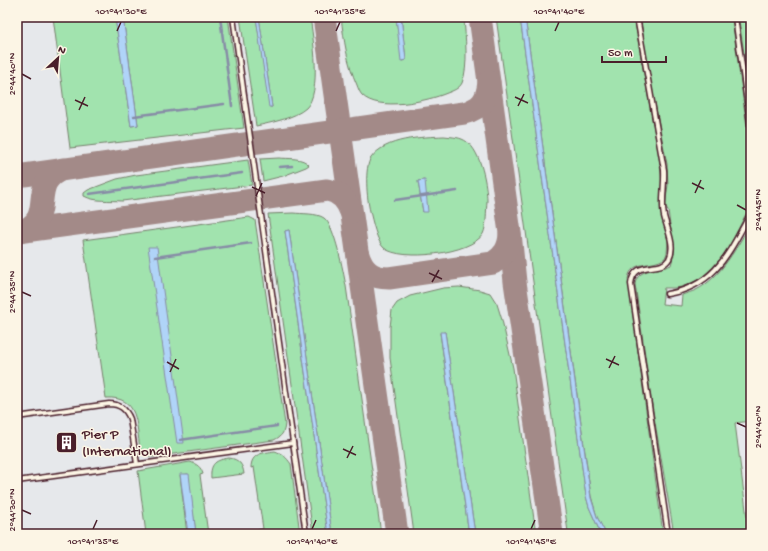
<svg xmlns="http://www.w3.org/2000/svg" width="768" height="551" viewBox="0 0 768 551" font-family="'Gochi Hand',sans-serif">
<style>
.built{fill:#e6e8eb}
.green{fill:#a1e3ae;stroke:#76816c;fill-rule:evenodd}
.water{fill:#b0d4f8;stroke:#878ca6}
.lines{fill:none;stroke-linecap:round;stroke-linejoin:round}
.stream{stroke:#878ca6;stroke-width:2.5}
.taxiway{stroke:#a38a88;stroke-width:23}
.service-casing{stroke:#4a1f2b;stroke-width:7}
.service{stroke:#fcf5e5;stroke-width:4}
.ticks{fill:none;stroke:#4a1f2b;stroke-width:1.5}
.labels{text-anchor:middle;stroke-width:3;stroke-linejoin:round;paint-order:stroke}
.poi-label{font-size:15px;fill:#4a1f2b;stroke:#fcf5e5;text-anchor:start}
.neatline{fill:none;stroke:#4a1f2b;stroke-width:1.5}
.ticks-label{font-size:10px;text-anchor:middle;fill:#4a1f2b}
</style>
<rect width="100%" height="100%" fill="#fcf5e5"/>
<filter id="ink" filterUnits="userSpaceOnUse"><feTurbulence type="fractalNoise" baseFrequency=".025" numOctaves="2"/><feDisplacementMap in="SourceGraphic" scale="8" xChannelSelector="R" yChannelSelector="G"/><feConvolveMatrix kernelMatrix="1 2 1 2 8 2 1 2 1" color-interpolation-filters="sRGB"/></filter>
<g filter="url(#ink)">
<rect class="built" x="17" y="17" width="734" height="517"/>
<g class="green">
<polygon points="53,17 115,17 131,126 138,125 123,17 228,17 244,128 70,148"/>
<path d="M 240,17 L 256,17 L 270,107 L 272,107 L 259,17 L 310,17 C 313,37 322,93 306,108 C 295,118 270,123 256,126 Z"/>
<path d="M 341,17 L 396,17 L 402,61 L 406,60 L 401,17 L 464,17 C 465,35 469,66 462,83 C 459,89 452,91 447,93 C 428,101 378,112 362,95 C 360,93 358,88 357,85 C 347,63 344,40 341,17 Z"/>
<polygon points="496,17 520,17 586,496 589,507 601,534 568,534 568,532"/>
<path d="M 525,17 L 634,17 L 642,63 L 659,156 L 662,183 L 661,212 L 668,240 L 667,253 L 665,258 C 652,268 631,259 628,279 L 663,534 L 606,534 L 597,517 L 591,496 Z"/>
<path d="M 643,18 L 732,19 L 751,156 L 751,204 L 726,253 L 712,268 L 700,279 L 682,287 L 674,288 L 664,288 L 662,304 L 681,306 L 682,295 C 687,293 692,292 696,290 C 721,278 738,245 751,223 L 751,421 L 735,423 L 749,534 L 674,534 L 652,405 L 635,284 C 638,267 659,271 671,265 L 674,254 L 668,210 L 665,206 L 668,185 L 667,164 L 647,63 L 641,20 Z"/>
<polygon points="741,19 751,19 751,97 739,21"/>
<path d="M 444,136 C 452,137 461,137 467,142 C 481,152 487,185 487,201 C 486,210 487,226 483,234 C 471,254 401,262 384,248 C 377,242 372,220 370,211 C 367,200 364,167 371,158 C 385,138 422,137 444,136 ZM 424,180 L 423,212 L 418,181 Z"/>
<path d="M 279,158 C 288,159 303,157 309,165 L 306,167 L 283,176 L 263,181 L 260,159 Z"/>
<path d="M 248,160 L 252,185 L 122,201 C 110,200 95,202 84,196 L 84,193 L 88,190 L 117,179 L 136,175 Z"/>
<path d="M 293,213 C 302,214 317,213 324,218 C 335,226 343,271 346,286 L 381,534 L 332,534 L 289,230 L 285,231 L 328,534 L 313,534 L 268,214 Z"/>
<path d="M 249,217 L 255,220 L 285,424 C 284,433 282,436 274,440 L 152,457 C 147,455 143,454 140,449 C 136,424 139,396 106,398 L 83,240 Z"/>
<polygon points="459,287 480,290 490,293 497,304 502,320 513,368 536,534 475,534 445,332 440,333 469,534 414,534 390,358 390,327 392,310 397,303 410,296 443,288"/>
<path d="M 275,451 C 283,454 286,457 291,464 L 300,534 L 229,534 L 263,529 L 254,467 L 251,468 C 251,453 263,453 275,451 Z"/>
<path d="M 229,458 C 239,459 243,465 244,474 L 211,478 C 210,463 216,460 229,458 Z"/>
<path d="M 190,462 C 197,464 201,467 203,474 L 200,475 L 208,534 L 196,534 L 188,474 L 180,475 L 187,534 L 146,534 L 138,471 Z"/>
</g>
<g class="water">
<polygon points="115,17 123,17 138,125 131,126"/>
<polygon points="256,17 259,17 272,107 269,107"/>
<polygon points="396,17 401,17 406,60 401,61"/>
<polygon points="520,17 525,17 591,498 597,517 606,534 601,534 589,507 586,496"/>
<polygon points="425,180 428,212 423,212 418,181"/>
<polygon points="289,230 332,534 328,534 285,231"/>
<polygon points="148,247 157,247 184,443 177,443"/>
<polygon points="440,332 445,332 475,534 469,534"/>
<polygon points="180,474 189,474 196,534 188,534"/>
</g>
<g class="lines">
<g class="stream">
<polyline points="220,17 232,106"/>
<polyline points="134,116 224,104"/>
<polyline points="279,167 292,166"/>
<polyline points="89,194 242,173"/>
<polyline points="395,200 457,191"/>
<polyline points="155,257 251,243"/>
<polyline points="180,440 277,426"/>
</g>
<g class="taxiway">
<polyline points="324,17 397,534"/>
<polyline points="480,17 510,233 515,282 552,534"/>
<path d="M 17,176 L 464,113 C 482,108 487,100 489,82"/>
<path d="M 17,232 L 327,190 C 340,192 347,201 351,212"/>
<path d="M 20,232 C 59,218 25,184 63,169"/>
<path d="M 358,255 C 363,271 372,278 389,278 L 493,263 C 504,256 509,248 510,235"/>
</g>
<defs>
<g id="service">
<polyline points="233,17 306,534"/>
<path d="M 637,17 L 664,170 C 665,185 661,202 664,216 C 667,229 676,246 669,259 C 660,274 634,258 631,284 L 668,534"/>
<polyline points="735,17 751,130"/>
<path d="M 667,294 C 716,286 729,252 751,213"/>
<path d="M 17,417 L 109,404 C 120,404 126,409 130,419 L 137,464"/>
<polyline points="17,481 293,443"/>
</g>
</defs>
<use href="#service" class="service-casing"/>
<use href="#service" class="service"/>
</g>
</g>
<path class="ticks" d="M 117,31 L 121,22M 336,31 L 340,22M 555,31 L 559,22M 22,74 L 31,79M 515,97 L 528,103M 75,100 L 88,106M 518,106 L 524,94M 79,110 L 85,97M 692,183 L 704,189M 252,187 L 265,193M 695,193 L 701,180M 256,196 L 262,183M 737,205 L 746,210M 429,273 L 442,279M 432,282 L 439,270M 22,292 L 31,296M 606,359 L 619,365M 167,362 L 179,369M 609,368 L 615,356M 170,372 L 176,359M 737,423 L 746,427M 343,449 L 356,455M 347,458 L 353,446M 22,510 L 31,514M 93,529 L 97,520M 312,529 L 316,520M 531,529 L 535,520"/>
<defs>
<symbol id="building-square" viewBox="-11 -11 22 22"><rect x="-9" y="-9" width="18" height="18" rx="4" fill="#4a1f2b" stroke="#fcf5e5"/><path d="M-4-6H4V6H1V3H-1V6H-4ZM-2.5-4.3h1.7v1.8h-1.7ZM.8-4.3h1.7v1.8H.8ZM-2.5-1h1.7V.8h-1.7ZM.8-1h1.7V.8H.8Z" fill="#fff"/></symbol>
</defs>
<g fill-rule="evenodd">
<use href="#building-square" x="54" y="430" width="25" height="25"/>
</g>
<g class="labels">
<g class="poi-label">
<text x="82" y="438">Pier P<tspan x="82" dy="17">(International)</tspan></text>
</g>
</g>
<rect width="768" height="551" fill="none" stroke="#fcf5e5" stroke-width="44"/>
<g transform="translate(58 58) rotate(26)" stroke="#fcf5e5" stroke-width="3" paint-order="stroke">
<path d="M0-3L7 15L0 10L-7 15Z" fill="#4a1f2b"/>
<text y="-6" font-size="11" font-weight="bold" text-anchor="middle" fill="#4a1f2b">N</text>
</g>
<path d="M602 56v6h64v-6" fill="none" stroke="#4a1f2b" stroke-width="2"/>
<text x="608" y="56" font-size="12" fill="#4a1f2b" stroke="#fcf5e5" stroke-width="3" paint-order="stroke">50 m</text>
<rect x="22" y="22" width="724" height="507" class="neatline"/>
<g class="ticks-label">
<text x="121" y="14">101°41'30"E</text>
<text x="340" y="14">101°41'35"E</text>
<text x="559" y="14">101°41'40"E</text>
<text transform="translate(11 74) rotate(-90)" y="4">2°44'40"N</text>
<text transform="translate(757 210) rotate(-90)" y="4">2°44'45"N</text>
<text transform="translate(11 292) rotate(-90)" y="4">2°44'35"N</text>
<text transform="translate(757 427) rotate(-90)" y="4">2°44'40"N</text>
<text transform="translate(11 510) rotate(-90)" y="4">2°44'30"N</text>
<text x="93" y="544">101°41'35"E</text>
<text x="312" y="544">101°41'40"E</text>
<text x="531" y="544">101°41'45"E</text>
</g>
</svg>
